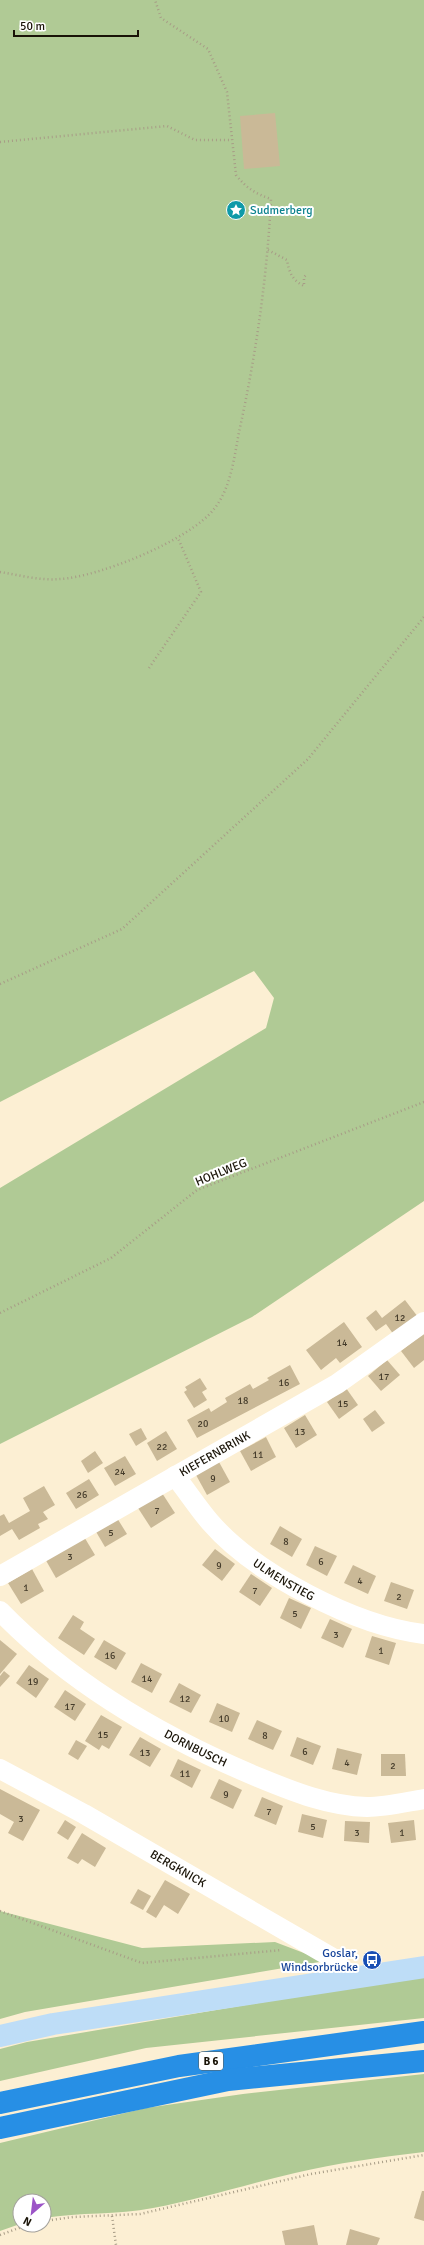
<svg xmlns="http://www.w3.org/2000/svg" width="424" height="2245" viewBox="0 0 424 2245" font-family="Signika,sans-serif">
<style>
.green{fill:#b0ca95}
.building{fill:#cab997}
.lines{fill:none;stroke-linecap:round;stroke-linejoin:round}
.path{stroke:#a79c86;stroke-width:2.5;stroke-dasharray:1 3;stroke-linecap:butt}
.street{stroke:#fff;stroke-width:20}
.secondary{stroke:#beddf7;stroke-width:22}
.highway{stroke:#278fe5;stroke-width:22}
.labels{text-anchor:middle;stroke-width:4;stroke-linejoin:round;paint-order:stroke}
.number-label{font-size:10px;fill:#453c2b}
.shield{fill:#fff;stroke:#5e5a51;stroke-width:1}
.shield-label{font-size:11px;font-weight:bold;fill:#191307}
.culture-label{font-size:12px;fill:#0d838f;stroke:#fff;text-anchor:start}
.street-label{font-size:12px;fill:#191307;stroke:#fff}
.transit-label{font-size:12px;fill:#164399;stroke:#fff;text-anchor:end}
</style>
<rect width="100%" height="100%" fill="#fcefd3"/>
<g class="green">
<polygon points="0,0 424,0 424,1201 252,1317 0,1444 0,1188 266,1028 274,998 254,971 0,1102"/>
<polygon points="0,1911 142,1948 275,1942 325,1961 25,2012 0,2019"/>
<polygon points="424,1975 424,2018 146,2048 0,2081 0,2049 27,2042"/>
<path d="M 424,2074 L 424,2152 C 381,2157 337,2163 295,2173 C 247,2184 201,2199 153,2208 C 117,2215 80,2212 44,2218 L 44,2201 L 20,2201 L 20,2224 L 0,2231 L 0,2143 L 146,2108 L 243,2094 Z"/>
</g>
<g class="building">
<polygon points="275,113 280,166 244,169 240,116"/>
<polygon points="405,1300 418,1317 394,1335 386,1324 376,1331 366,1318 376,1310 382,1318"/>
<polygon points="344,1322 362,1347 340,1363 336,1358 321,1370 306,1350"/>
<polygon points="424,1333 424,1360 414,1368 401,1351"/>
<polygon points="387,1360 400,1375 381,1391 368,1376"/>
<polygon points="290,1365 300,1384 197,1438 187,1420 209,1408 211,1412 227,1402 225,1398 250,1384 253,1389 269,1380 267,1378"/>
<polygon points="200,1378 207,1389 202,1392 207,1400 194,1408 184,1392 187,1390 185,1387"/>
<polygon points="346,1388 358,1405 339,1419 327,1402"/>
<polygon points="375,1410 385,1423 372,1432 363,1419"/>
<polygon points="305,1415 317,1435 296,1448 284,1428"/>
<polygon points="141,1428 147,1439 136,1446 129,1434"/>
<polygon points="166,1431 177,1449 157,1461 147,1443"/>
<polygon points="266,1437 276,1457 251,1471 240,1451"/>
<polygon points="95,1451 103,1463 88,1473 81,1461"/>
<polygon points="125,1456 136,1474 115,1486 104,1468"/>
<polygon points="219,1462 230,1482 207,1495 196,1475"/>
<polygon points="89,1479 99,1495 76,1509 66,1493"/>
<polygon points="44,1486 55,1505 43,1512 48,1519 38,1524 40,1528 19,1540 12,1529 0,1536 0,1516 4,1514 9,1523 30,1511 23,1498"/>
<polygon points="162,1493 175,1513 151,1528 138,1508"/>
<polygon points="117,1518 127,1534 105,1547 95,1530"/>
<polygon points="280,1526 302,1539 292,1557 270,1544"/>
<polygon points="83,1535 95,1555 56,1578 44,1557"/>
<polygon points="315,1546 337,1556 327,1576 306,1565"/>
<polygon points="215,1549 235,1564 222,1581 202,1565"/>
<polygon points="353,1565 376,1576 368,1594 344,1583"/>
<polygon points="32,1569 44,1591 21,1604 8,1583"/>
<polygon points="251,1574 272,1588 260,1606 239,1592"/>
<polygon points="391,1582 414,1590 407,1609 384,1601"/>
<polygon points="289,1598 311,1608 301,1629 280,1618"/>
<polygon points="73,1615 84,1622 80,1629 95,1639 84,1655 58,1638"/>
<polygon points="330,1619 352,1629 343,1648 321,1638"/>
<polygon points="372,1636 396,1643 389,1665 365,1657"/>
<polygon points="0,1640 17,1654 0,1674"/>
<polygon points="104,1640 126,1653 116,1670 94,1657"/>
<polygon points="141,1663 162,1674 152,1693 131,1682"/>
<polygon points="29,1665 49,1679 36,1698 16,1683"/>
<polygon points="4,1671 10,1676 0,1687 0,1676"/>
<polygon points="179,1683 201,1695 191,1713 169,1702"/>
<polygon points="65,1690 86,1704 75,1721 54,1707"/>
<polygon points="217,1703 240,1713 232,1732 209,1722"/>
<polygon points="101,1715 122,1727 109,1749 102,1745 99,1750 85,1741"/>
<polygon points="257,1720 282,1731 273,1750 248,1739"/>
<polygon points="140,1737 161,1749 150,1767 129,1755"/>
<polygon points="297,1737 321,1746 313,1765 290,1756"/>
<polygon points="76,1740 87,1746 78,1760 68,1754"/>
<polygon points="337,1748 362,1754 357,1775 332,1769"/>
<polygon points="381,1754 405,1754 406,1776 381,1776"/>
<polygon points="178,1759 201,1770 192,1788 170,1776"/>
<polygon points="219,1779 242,1790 233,1809 210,1798"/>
<polygon points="0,1789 40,1810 23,1841 8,1833 14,1822 0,1814"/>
<polygon points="262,1797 283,1806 276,1825 254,1816"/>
<polygon points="302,1814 327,1820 323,1838 298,1832"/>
<polygon points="65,1820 76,1827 68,1840 57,1833"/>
<polygon points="414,1820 416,1840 391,1843 388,1823"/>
<polygon points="345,1821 370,1822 369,1843 344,1841"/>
<polygon points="82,1833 106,1848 95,1867 82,1859 78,1864 67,1858"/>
<polygon points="165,1880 190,1894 178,1914 164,1905 156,1918 146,1912"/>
<polygon points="138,1889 151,1896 143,1910 130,1903"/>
<polygon points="422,2191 424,2191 424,2221 414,2218"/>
<polygon points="314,2225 318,2245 285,2245 282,2231"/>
<polygon points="350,2229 380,2238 377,2245 346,2245"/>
</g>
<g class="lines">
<g class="path">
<polyline points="0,142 167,126 195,140 231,140"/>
<path d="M 268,250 L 287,260 C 289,272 292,280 304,286 L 304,277 L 306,275"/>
<path d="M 0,572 C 19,575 41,581 60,579 C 99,577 190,540 214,509 C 231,488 234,458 239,432 C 256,355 267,278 271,199 C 256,194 246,188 236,175 L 227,92 L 208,49 L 161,18 L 155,0"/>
<polyline points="149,668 201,592 178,538"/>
<polyline points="0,984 122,929 308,759 424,617"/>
<polyline points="0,1313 111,1258 197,1190 424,1102"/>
<polyline points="0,1911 142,1963 282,1950"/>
<polyline points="112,2216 116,2245"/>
<polyline points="44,2221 73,2217 140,2214 311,2174 424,2155"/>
<polyline points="0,2235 27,2225"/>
</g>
<g class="street">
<path id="s1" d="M 175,1476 C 187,1491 198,1508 210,1522 C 255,1574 356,1626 424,1634"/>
<path id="s2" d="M 0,1576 L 337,1384 L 424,1322"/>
<path id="s3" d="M 0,1611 C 71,1684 166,1739 260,1778 C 294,1792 329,1806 367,1807 C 386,1807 406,1802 424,1799"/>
<path id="s4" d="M 0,1769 L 84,1814 L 336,1960 L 348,1978"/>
</g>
<polyline class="secondary" points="0,2036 53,2024 424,1967"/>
<g class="highway">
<polyline points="0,2103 179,2066 424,2032"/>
<polyline points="0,2128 228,2080 424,2061"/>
</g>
</g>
<defs>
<symbol id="sight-disc" viewBox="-11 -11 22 22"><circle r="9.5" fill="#0f9aa8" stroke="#fff"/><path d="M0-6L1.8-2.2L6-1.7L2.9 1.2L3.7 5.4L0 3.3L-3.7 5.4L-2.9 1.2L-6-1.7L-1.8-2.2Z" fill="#fff"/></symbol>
<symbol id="bus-disc" viewBox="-11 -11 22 22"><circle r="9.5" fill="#1a4fb4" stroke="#fff"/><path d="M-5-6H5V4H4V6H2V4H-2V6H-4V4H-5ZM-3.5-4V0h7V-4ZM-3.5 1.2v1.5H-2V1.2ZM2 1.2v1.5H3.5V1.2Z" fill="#fff"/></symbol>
</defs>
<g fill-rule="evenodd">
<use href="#sight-disc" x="225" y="199" width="22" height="22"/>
<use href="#bus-disc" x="361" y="1949" width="22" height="22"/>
</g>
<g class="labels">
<g class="number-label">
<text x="400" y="1321">12</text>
<text x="342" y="1346">14</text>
<text x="384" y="1380">17</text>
<text x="284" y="1386">16</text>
<text x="243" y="1404">18</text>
<text x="343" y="1407">15</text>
<text x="203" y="1427">20</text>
<text x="300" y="1435">13</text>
<text x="162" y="1450">22</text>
<text x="258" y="1458">11</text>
<text x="120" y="1475">24</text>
<text x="213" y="1482">9</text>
<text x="82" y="1498">26</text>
<text x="157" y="1514">7</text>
<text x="111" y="1536">5</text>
<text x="286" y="1545">8</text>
<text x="70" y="1560">3</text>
<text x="321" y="1565">6</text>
<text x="219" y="1569">9</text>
<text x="360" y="1584">4</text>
<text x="26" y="1591">1</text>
<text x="255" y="1594">7</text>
<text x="399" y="1600">2</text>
<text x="295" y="1617">5</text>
<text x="336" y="1638">3</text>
<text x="381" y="1654">1</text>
<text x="110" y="1659">16</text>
<text x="147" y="1682">14</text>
<text x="33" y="1685">19</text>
<text x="185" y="1702">12</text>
<text x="70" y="1710">17</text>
<text x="224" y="1722">10</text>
<text x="103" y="1738">15</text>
<text x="265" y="1739">8</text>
<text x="305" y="1755">6</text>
<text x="145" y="1756">13</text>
<text x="347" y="1766">4</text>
<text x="393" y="1769">2</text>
<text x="185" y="1777">11</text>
<text x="226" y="1798">9</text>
<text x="269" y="1815">7</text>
<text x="21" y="1822">3</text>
<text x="313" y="1830">5</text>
<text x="357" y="1836">3</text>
<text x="402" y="1836">1</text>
</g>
<rect class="shield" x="199" y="2052" width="24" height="18" rx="3"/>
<g class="shield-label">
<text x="211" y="2065">B 6</text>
</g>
<g class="culture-label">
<text x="250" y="214">Sudmerberg</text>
</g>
<g class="street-label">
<text transform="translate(221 1172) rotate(-22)" y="4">HOHLWEG</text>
<text dy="4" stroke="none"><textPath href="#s2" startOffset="247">KIEFERNBRINK</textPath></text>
<text dy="4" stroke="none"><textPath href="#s1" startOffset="152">ULMENSTIEG</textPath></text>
<text dy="4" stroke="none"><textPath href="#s3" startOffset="240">DORNBUSCH</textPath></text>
<text dy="4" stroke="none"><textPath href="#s4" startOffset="204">BERGKNICK</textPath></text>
</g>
<g class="transit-label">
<text x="358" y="1957">Goslar,<tspan x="358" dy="14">Windsorbrücke</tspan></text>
</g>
</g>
<g transform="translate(32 2213) rotate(208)"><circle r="19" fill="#ffffff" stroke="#a3a19c"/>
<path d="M0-3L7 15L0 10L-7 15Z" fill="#9c54c7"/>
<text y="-6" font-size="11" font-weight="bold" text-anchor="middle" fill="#191307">N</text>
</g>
<path d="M14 30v6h124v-6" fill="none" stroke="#191307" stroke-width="2"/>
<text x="20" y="30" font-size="12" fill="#191307" stroke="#ffffff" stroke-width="3" paint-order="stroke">50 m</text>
</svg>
